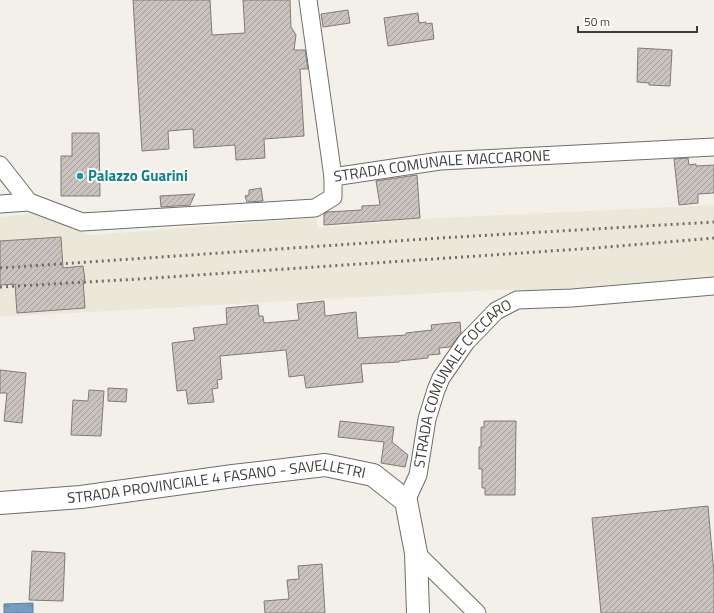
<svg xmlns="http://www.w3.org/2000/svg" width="714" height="613" viewBox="0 0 714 613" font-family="'Titillium Web',sans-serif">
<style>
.built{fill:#ece8d9}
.water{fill:url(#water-ripples);stroke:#64809b}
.building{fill:url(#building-hatch);stroke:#817b76}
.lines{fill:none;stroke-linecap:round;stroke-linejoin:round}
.street-casing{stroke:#706e68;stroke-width:19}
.secondary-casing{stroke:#706e68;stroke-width:24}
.street{stroke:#fff;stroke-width:17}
.secondary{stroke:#fff;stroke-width:22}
.rail{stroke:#6f6f6a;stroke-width:3;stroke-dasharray:2 4;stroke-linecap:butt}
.culture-dot{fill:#0f9aa8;stroke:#fffdf7;stroke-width:1.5}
.labels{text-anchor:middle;stroke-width:4;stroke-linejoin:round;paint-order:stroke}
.street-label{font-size:15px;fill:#3d3d3a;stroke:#fffdf7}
.culture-label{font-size:15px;font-weight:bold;fill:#0d838f;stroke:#fffdf7;text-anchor:start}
</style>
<defs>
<pattern id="water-ripples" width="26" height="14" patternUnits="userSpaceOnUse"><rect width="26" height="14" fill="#759dc4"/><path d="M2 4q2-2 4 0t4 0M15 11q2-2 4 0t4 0" fill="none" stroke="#6181a0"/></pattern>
<pattern id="building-hatch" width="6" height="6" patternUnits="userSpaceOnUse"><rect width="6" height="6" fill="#c9c2be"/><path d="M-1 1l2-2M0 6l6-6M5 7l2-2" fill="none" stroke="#a49f9b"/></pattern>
</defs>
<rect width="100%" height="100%" fill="#f2f0e9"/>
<polygon class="built" points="714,205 714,278 557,290 494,290 0,317 0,217 35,213 90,235 315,218 318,228 417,219"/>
<polygon class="water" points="33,603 33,613 4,613 4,604"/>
<g class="building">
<polygon points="133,0 210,0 212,35 245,33 243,0 290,0 291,27 296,35 294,50 305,50 308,69 300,69 304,136 264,139 265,158 236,160 235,145 194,148 193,129 168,131 169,149 142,151"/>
<polygon points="348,10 350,23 323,27 321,14"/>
<polygon points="418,13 419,23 426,22 426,24 432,23 434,39 388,46 384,18"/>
<polygon points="638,48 672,50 670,86 649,85 649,83 637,82"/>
<polygon points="72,133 99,133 100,196 61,196 61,156 72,156"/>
<polygon points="688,158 689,165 696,164 696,166 714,165 714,193 698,194 698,203 679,205 674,159"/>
<polygon points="417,175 420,218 324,225 324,214 327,212 362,210 362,206 380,205 376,181"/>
<polygon points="261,188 263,201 247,202 245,196 249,195 249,190"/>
<polygon points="195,194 190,205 161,207 160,196"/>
<polygon points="61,237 63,268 83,266 85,280 83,280 85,308 17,313 15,284 0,285 0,241"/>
<polygon points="324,301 325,316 356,312 358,338 406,335 406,333 432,330 431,325 460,322 461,333 450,347 439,348 440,354 428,355 428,358 399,361 399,362 361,364 363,382 306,388 304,375 289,377 286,350 220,356 222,379 217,380 218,388 212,389 214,402 188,404 186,390 177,391 172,343 195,340 193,328 227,324 226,308 258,305 259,316 263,316 264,323 299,320 297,304"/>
<polygon points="0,370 26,373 22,423 4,421 7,393 0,393"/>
<polygon points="108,388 127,389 126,402 108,401"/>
<polygon points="89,390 104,391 101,436 71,435 73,400 88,401"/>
<polygon points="340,421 394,427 392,442 408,455 405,467 381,463 384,442 338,437"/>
<polygon points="484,421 516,421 515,495 485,495 485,488 482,488 482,469 479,469 479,447 481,447 481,427 484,427"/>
<polygon points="708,506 714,573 714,613 601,613 592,518"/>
<polygon points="32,551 65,553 63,601 29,600"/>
<polygon points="322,564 325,613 265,613 264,601 289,599 287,580 299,579 298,566"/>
</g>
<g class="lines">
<defs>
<g id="street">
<polyline points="308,0 333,177"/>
<polyline points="0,165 29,202"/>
<path id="s1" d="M 0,204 L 29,202 L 82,222 L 315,208 L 333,197 L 333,177 L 440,161 L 714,147"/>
<path id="s2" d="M 406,501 L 418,475 L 427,419 L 436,390 L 441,378 L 466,342 L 496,311 L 517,300 L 572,298 L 714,286"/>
<polyline points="416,553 477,613"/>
</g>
<g id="secondary">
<path id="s3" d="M 0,503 L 81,497 L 233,476 L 325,465 L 373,475 L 406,501 L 416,553 L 418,613"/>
</g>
</defs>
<use href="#street" class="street-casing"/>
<use href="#secondary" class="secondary-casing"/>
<use href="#street" class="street"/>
<use href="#secondary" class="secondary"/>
<g class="rail">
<polyline points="0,268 440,238 714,222"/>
<polyline points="0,287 139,279 595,248 714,238"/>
</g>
</g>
<circle class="culture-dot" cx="80" cy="176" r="4"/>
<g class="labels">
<g class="street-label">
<text dy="5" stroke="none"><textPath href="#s1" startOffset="470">STRADA COMUNALE MACCARONE</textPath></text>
<text dy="5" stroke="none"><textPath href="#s2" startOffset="134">STRADA COMUNALE COCCARO</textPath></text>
<text dy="5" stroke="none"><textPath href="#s3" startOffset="218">STRADA PROVINCIALE 4 FASANO - SAVELLETRI</textPath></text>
</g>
<g class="culture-label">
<text x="88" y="181">Palazzo Guarini</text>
</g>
</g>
<path d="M578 26v6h119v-6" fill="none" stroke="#3d3d3a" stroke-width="2"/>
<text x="584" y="26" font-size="12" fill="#3d3d3a" stroke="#fffdf7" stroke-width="3" paint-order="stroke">50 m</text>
</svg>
